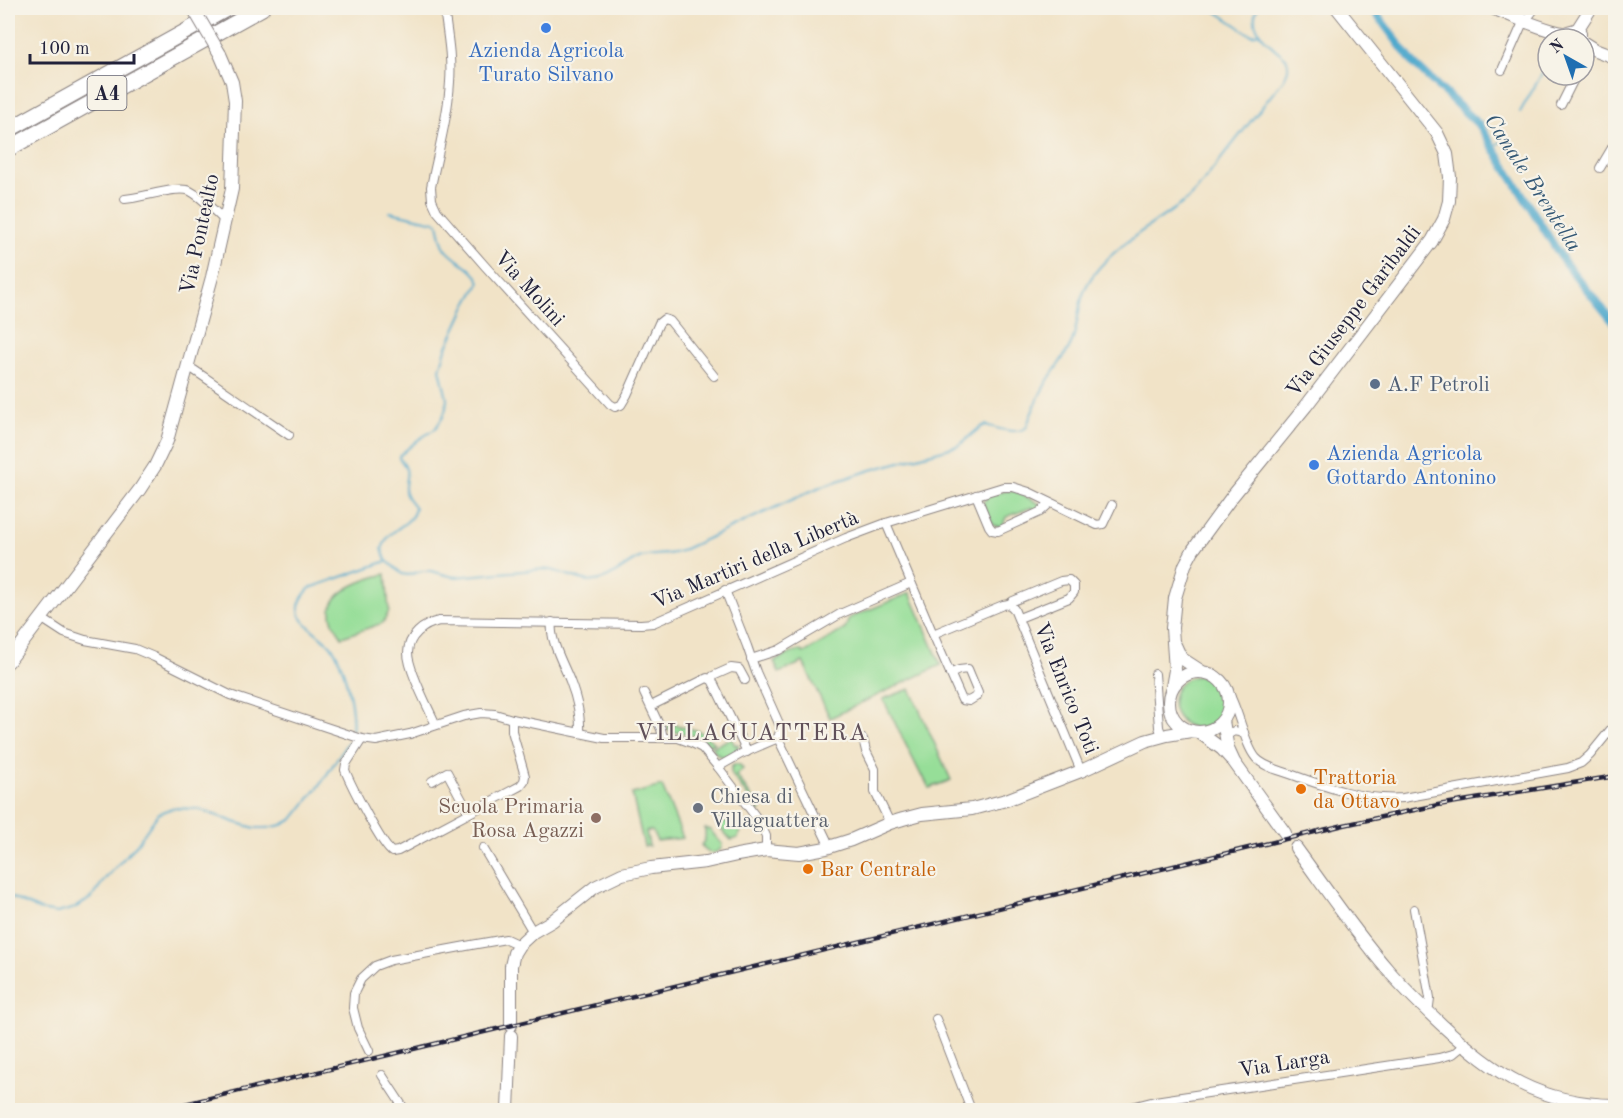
<svg xmlns="http://www.w3.org/2000/svg" width="1623" height="1118" viewBox="0 0 1623 1118" font-family="'Old Standard TT',serif">
<style>
.green{fill:#96de98;stroke:#5c806a;stroke-width:1.5}
.lines{fill:none;stroke-linecap:round;stroke-linejoin:round}
.stream{stroke:#4ea8cc;stroke-width:2}
.canal{stroke:#4ea8cc;stroke-width:8}
.street-casing{stroke:#8a8281;stroke-width:10}
.secondary-casing{stroke:#8a8281;stroke-width:14}
.highway-casing{stroke:#8a8281;stroke-width:17}
.street{stroke:#fff;stroke-width:8}
.secondary{stroke:#fff;stroke-width:12}
.highway{stroke:#fff;stroke-width:15}
.rail-casing{stroke:#22223b;stroke-width:4.5}
.rail{stroke:#f7f3e8;stroke-width:2;stroke-dasharray:7;stroke-linecap:butt}
.secondary-bridge-casing{stroke:#8a8281;stroke-width:14;stroke-linecap:butt}
.secondary-bridge{stroke:#fff;stroke-width:12}
.shop-dot{fill:#3f7fe0;stroke:#f7f3e8;stroke-width:2}
.service-dot{fill:#5c6f8a;stroke:#f7f3e8;stroke-width:2}
.food-dot{fill:#e8710a;stroke:#f7f3e8;stroke-width:2}
.worship-dot{fill:#6b7280;stroke:#f7f3e8;stroke-width:2}
.education-dot{fill:#8d6e63;stroke:#f7f3e8;stroke-width:2}
.labels{text-anchor:middle;stroke-width:4.5;stroke-linejoin:round;paint-order:stroke}
.shield{fill:#f7f3e8;stroke:#62616f;stroke-width:1.5}
.shield-label{font-size:20px;font-weight:bold;fill:#22223b}
.shop-label{font-size:21px;fill:#366cbe;stroke:#f7f3e8}
.street-label{font-size:21px;fill:#22223b;stroke:#f7f3e8}
.service-label{font-size:21px;fill:#4e5e75;stroke:#f7f3e8;text-anchor:start}
.food-label{font-size:21px;fill:#c56008;stroke:#f7f3e8;text-anchor:start}
.worship-label{font-size:21px;fill:#5b616d;stroke:#f7f3e8;text-anchor:start}
.education-label{font-size:21px;fill:#785e54;stroke:#f7f3e8;text-anchor:end}
.water-label{font-size:22px;font-style:italic;fill:#345875;stroke:#f7f3e8}
.quarter-label{font-size:24px;letter-spacing:1.5px;fill:#605059;stroke:#f7f3e8}
</style>
<rect width="100%" height="100%" fill="#f7f3e8"/>
<filter id="ink" filterUnits="userSpaceOnUse"><feTurbulence type="fractalNoise" baseFrequency=".0167" numOctaves="2"/><feDisplacementMap in="SourceGraphic" scale="12" xChannelSelector="R" yChannelSelector="G"/><feConvolveMatrix kernelMatrix="1 2 1 2 8 2 1 2 1" color-interpolation-filters="sRGB"/></filter>
<filter id="wash" filterUnits="userSpaceOnUse"><feTurbulence type="fractalNoise" baseFrequency=".008" numOctaves="4" result="noise"/><feDisplacementMap in="SourceGraphic" scale="24" xChannelSelector="R" yChannelSelector="G"/><feGaussianBlur stdDeviation="1.35" result="paint"/><feColorMatrix in="noise" values="0 0 0 0 0 0 0 0 0 0 0 0 0 0 0 0 0 1.4 0 .05"/><feComposite in="paint" operator="in"/></filter>
<g filter="url(#wash)">
<rect width="100%" height="100%" fill="#f1e3c7"/>
<g class="green">
<path d="M 1006,491 L 1015,491 L 1040,504 L 1041,507 L 1032,512 L 1033,508 L 1032,507 L 1006,517 L 1003,525 L 1000,527 L 993,525 L 983,504 C 986,494 997,493 1006,491 Z"/>
<path d="M 386,574 L 389,611 L 383,623 L 342,637 C 337,629 330,621 331,611 C 332,589 369,578 386,574 Z"/>
<polygon points="910,593 941,665 830,718 803,662 779,673 774,661 799,650 804,653 845,629 849,618"/>
<circle cx="1199" cy="702" r="26"/>
<polygon points="910,689 951,780 929,788 923,776 922,777 883,699"/>
<path d="M 676,725 L 699,731 L 715,743 L 710,745 C 697,735 686,732 671,732 L 666,726 Z"/>
<path d="M 731,738 L 735,745 L 738,744 C 740,752 730,754 724,757 L 718,755 L 713,749 L 713,747 Z"/>
<path d="M 736,764 L 740,765 L 743,769 L 736,775 L 761,810 L 759,812 L 732,775 C 730,769 730,766 736,764 Z"/>
<polygon points="662,786 683,838 657,841 652,831 646,831 649,846 644,846 632,794"/>
<polygon points="718,818 723,822 738,824 741,831 738,838 731,840 717,824"/>
<path d="M 705,828 L 710,830 L 722,844 L 721,849 C 713,856 707,853 701,845 C 707,839 705,835 705,828 Z"/>
</g>
<g class="lines">
<g class="stream">
<polyline points="1211,8 1248,33 1252,35 1260,33"/>
<polyline points="1520,112 1548,63"/>
<polyline points="1493,147 1502,141"/>
<path d="M 386,560 L 382,549 C 384,544 386,539 389,536 C 398,526 413,522 415,508 C 412,502 405,498 405,491 C 404,475 412,473 399,458 L 399,456 L 418,440 L 435,429 L 443,417 L 446,408 L 447,399 L 440,369 L 446,349 L 466,306 L 480,282 C 473,266 455,262 445,248 C 441,241 440,232 438,224 L 435,222 L 390,212"/>
<path d="M 352,731 C 355,712 344,661 331,646 C 322,636 308,629 301,617 C 295,606 302,596 310,588 L 387,561 L 402,574 L 408,575 L 422,571 L 431,571 L 454,577 L 545,569 C 561,571 575,579 590,581 C 608,583 622,566 637,559 C 649,553 665,556 678,552 L 822,486 L 871,470 L 957,446 C 968,440 974,430 985,425 C 998,428 1014,435 1026,428 C 1031,414 1037,400 1044,387 C 1052,372 1064,359 1071,344 C 1079,326 1077,305 1086,287 C 1102,253 1156,222 1186,201 L 1195,192 L 1284,79 C 1288,71 1290,66 1286,58 C 1273,47 1245,27 1258,8"/>
<polyline points="8,896 40,910 57,913 72,909 85,902 92,897 105,879 137,844 158,814 172,808 199,809 234,822 255,828 267,828 282,825 293,819 320,785 348,742"/>
</g>
<polyline class="canal" points="1372,8 1414,64 1480,126 1565,263 1616,325"/>
</g>
</g>
<g filter="url(#ink)">
<g class="lines">
<defs>
<g id="street">
<path d="M 444,8 C 447,32 452,57 450,82 C 448,117 438,152 431,187 L 432,200 L 437,211 L 485,266 L 610,404 L 615,407 L 621,405 L 627,395 L 659,323 L 664,319 L 670,321 L 714,376"/>
<polyline points="1584,58 1590,47"/>
<polyline points="1502,70 1524,20 1529,16 1535,8"/>
<polyline points="1561,105 1576,75"/>
<polyline points="1600,168 1616,141"/>
<path d="M 125,199 C 142,198 178,185 190,191 C 202,197 213,210 223,219 L 226,219"/>
<polyline points="188,368 194,370 289,435"/>
<polyline points="976,495 989,526 992,530 998,531 1040,512 1050,503"/>
<polyline points="886,523 933,634 1003,605 1009,604 1014,609 1081,771"/>
<polyline points="1009,604 1013,601 1061,581 1069,580 1074,585 1074,592 1069,598 1019,618"/>
<polyline points="41,618 64,633 85,640 135,649 154,657 230,695 362,739 376,741 410,734 464,716 481,713 495,714 512,719 604,738 678,738 692,743 702,748 718,767 759,821 766,836 766,850"/>
<path d="M 552,622 C 549,640 564,665 570,681 C 577,699 581,715 580,733"/>
<polyline points="933,634 962,700 969,701 977,696 978,693 968,669 959,670 950,674"/>
<polyline points="751,659 779,650 840,614 911,583"/>
<polyline points="1155,674 1159,727 1162,736"/>
<polyline points="712,680 713,676 731,668 739,669 745,680"/>
<path d="M 1227,690 C 1239,709 1244,744 1256,758 C 1264,767 1279,770 1290,774 C 1326,787 1365,801 1403,798 L 1568,768 L 1581,763 L 1590,755 L 1616,723"/>
<polyline points="644,693 661,729 663,738"/>
<polyline points="651,706 707,678 712,680 747,752"/>
<path d="M 436,725 C 429,709 408,670 408,653 C 408,636 424,624 439,621 L 641,624 L 653,623 L 846,538 L 886,523 L 1003,487 L 1013,487 L 1029,492 L 1097,525 L 1103,524 L 1112,505"/>
<polyline points="778,738 830,847"/>
<path d="M 362,739 L 346,764 L 345,770 C 350,783 382,846 392,852 L 398,851 L 520,786 L 524,781 L 525,776 L 512,731 L 512,719"/>
<polyline points="863,739 866,751 875,769 875,792 890,823"/>
<polyline points="1226,739 1229,734 1234,731 1244,733"/>
<polyline points="718,767 741,754 778,738 781,728 756,672 747,646 725,590"/>
<polyline points="432,781 447,772 469,813"/>
<polyline points="483,848 533,932"/>
<polyline points="1414,909 1430,998 1429,1006 1426,1010"/>
<polyline points="936,1019 971,1110"/>
<polyline points="369,1051 358,1028 353,1008 354,993 361,979 375,966 391,960 477,944 506,939 519,945"/>
<polyline points="382,1075 405,1110"/>
<polyline points="1120,1110 1155,1101 1439,1058 1453,1054 1464,1045"/>
</g>
<g id="secondary">
<path d="M 1492,8 C 1516,17 1542,30 1567,34"/>
<polyline points="1577,30 1591,8"/>
<polyline points="1568,39 1568,32 1575,30 1580,33 1580,39"/>
<polyline points="1584,43 1595,50 1616,58"/>
<polyline points="1175,645 1181,658 1201,671"/>
<polyline points="8,662 140,489 155,466 167,441 212,277 232,189 235,101 232,82 220,54"/>
<circle cx="1199" cy="702" r="30"/>
<polyline points="1172,687 1175,670 1172,628 1175,598 1185,565 1193,550 1231,498 1306,406 1432,241 1444,219 1449,201 1450,177 1447,154 1437,133 1337,8"/>
<polyline points="1223,721 1228,749 1234,762 1285,833"/>
<polyline points="1200,733 1222,749 1231,759"/>
<path d="M 1296,848 C 1326,889 1354,931 1387,969 C 1404,989 1423,1007 1442,1025 C 1497,1075 1538,1104 1616,1105"/>
<polyline points="511,1025 511,966 514,953 519,945 533,932 552,921 595,887 622,874 651,868 706,862 737,855 766,850 799,853 826,848 851,840 890,823 903,819 922,814 972,809 1006,800 1081,771 1145,741 1167,735 1191,731"/>
<polyline points="508,1110 511,1036"/>
</g>
<g id="highway">
<polyline points="8,130 228,8"/>
<polyline points="8,149 262,8"/>
</g>
</defs>
<use href="#street" class="street-casing"/>
<use href="#secondary" class="secondary-casing"/>
<use href="#highway" class="highway-casing"/>
<use href="#street" class="street"/>
<use href="#secondary" class="secondary"/>
<use href="#highway" class="highway"/>
<defs>
<polyline id="rail" points="160,1110 1344,825 1438,805 1616,776"/>
</defs>
<use href="#rail" class="rail-casing"/>
<use href="#rail" class="rail"/>
<defs>
<polyline id="secondary-bridge" points="193,8 220,54"/>
</defs>
<use href="#secondary-bridge" class="secondary-bridge-casing"/>
<use href="#secondary-bridge" class="secondary-bridge"/>
</g>
</g>
<g class="shop-dot">
<circle cx="546" cy="28" r="6"/>
<circle cx="1314" cy="465" r="6"/>
</g>
<circle class="service-dot" cx="1375" cy="384" r="6"/>
<g class="food-dot">
<circle cx="1301" cy="789" r="6"/>
<circle cx="808" cy="869" r="6"/>
</g>
<circle class="worship-dot" cx="698" cy="808" r="6"/>
<circle class="education-dot" cx="596" cy="818" r="6"/>
<g class="labels">
<rect class="shield" x="87.5" y="76" width="39" height="34" rx="4.5"/>
<g class="shield-label">
<text x="107" y="100">A4</text>
</g>
<g class="shop-label">
<text x="546" y="57">Azienda Agricola<tspan x="546" dy="24">Turato Silvano</tspan></text>
<text x="1326" y="460" text-anchor="start">Azienda Agricola<tspan x="1326" dy="24">Gottardo Antonino</tspan></text>
</g>
<g class="street-label">
<text transform="translate(199 234) rotate(-78)" y="7">Via Pontealto</text>
<text transform="translate(530 288) rotate(48)" y="7">Via Molini</text>
<text transform="translate(1353 311) rotate(-53)" y="7">Via Giuseppe Garibaldi</text>
<text transform="translate(755 559) rotate(-23)" y="7">Via Martiri della Libertà</text>
<text transform="translate(1067 688) rotate(68)" y="7">Via Enrico Toti</text>
<text transform="translate(1284 1063) rotate(-9)" y="7">Via Larga</text>
</g>
<g class="service-label">
<text x="1387" y="391">A.F Petroli</text>
</g>
<g class="food-label">
<text x="1313" y="784">Trattoria<tspan x="1313" dy="24">da Ottavo</tspan></text>
<text x="820" y="876">Bar Centrale</text>
</g>
<g class="worship-label">
<text x="710" y="803">Chiesa di<tspan x="710" dy="24">Villaguattera</tspan></text>
</g>
<g class="education-label">
<text x="584" y="813">Scuola Primaria<tspan x="584" dy="24">Rosa Agazzi</tspan></text>
</g>
<g class="water-label">
<text transform="translate(1534 182) rotate(57)" y="8">Canale Brentella</text>
</g>
<g class="quarter-label">
<text x="752" y="740">VILLAGUATTERA</text>
</g>
</g>
<rect width="1623" height="1118" fill="none" stroke="#f7f3e8" stroke-width="30"/>
<g transform="translate(1566 57) rotate(320)"><circle r="28" fill="#f7f3e8" stroke="#a29fa3" stroke-width="1.5"/>
<path d="M0-4.5L10 22L0 15L-10 22Z" fill="#1f6fb2"/>
<text y="-9" font-size="16" font-weight="bold" text-anchor="middle" fill="#22223b">N</text>
</g>
<path d="M30 54v9h104v-9" fill="none" stroke="#22223b" stroke-width="3"/>
<text x="39" y="54" font-size="18" fill="#22223b" stroke="#f7f3e8" stroke-width="4.5" paint-order="stroke">100 m</text>
</svg>
